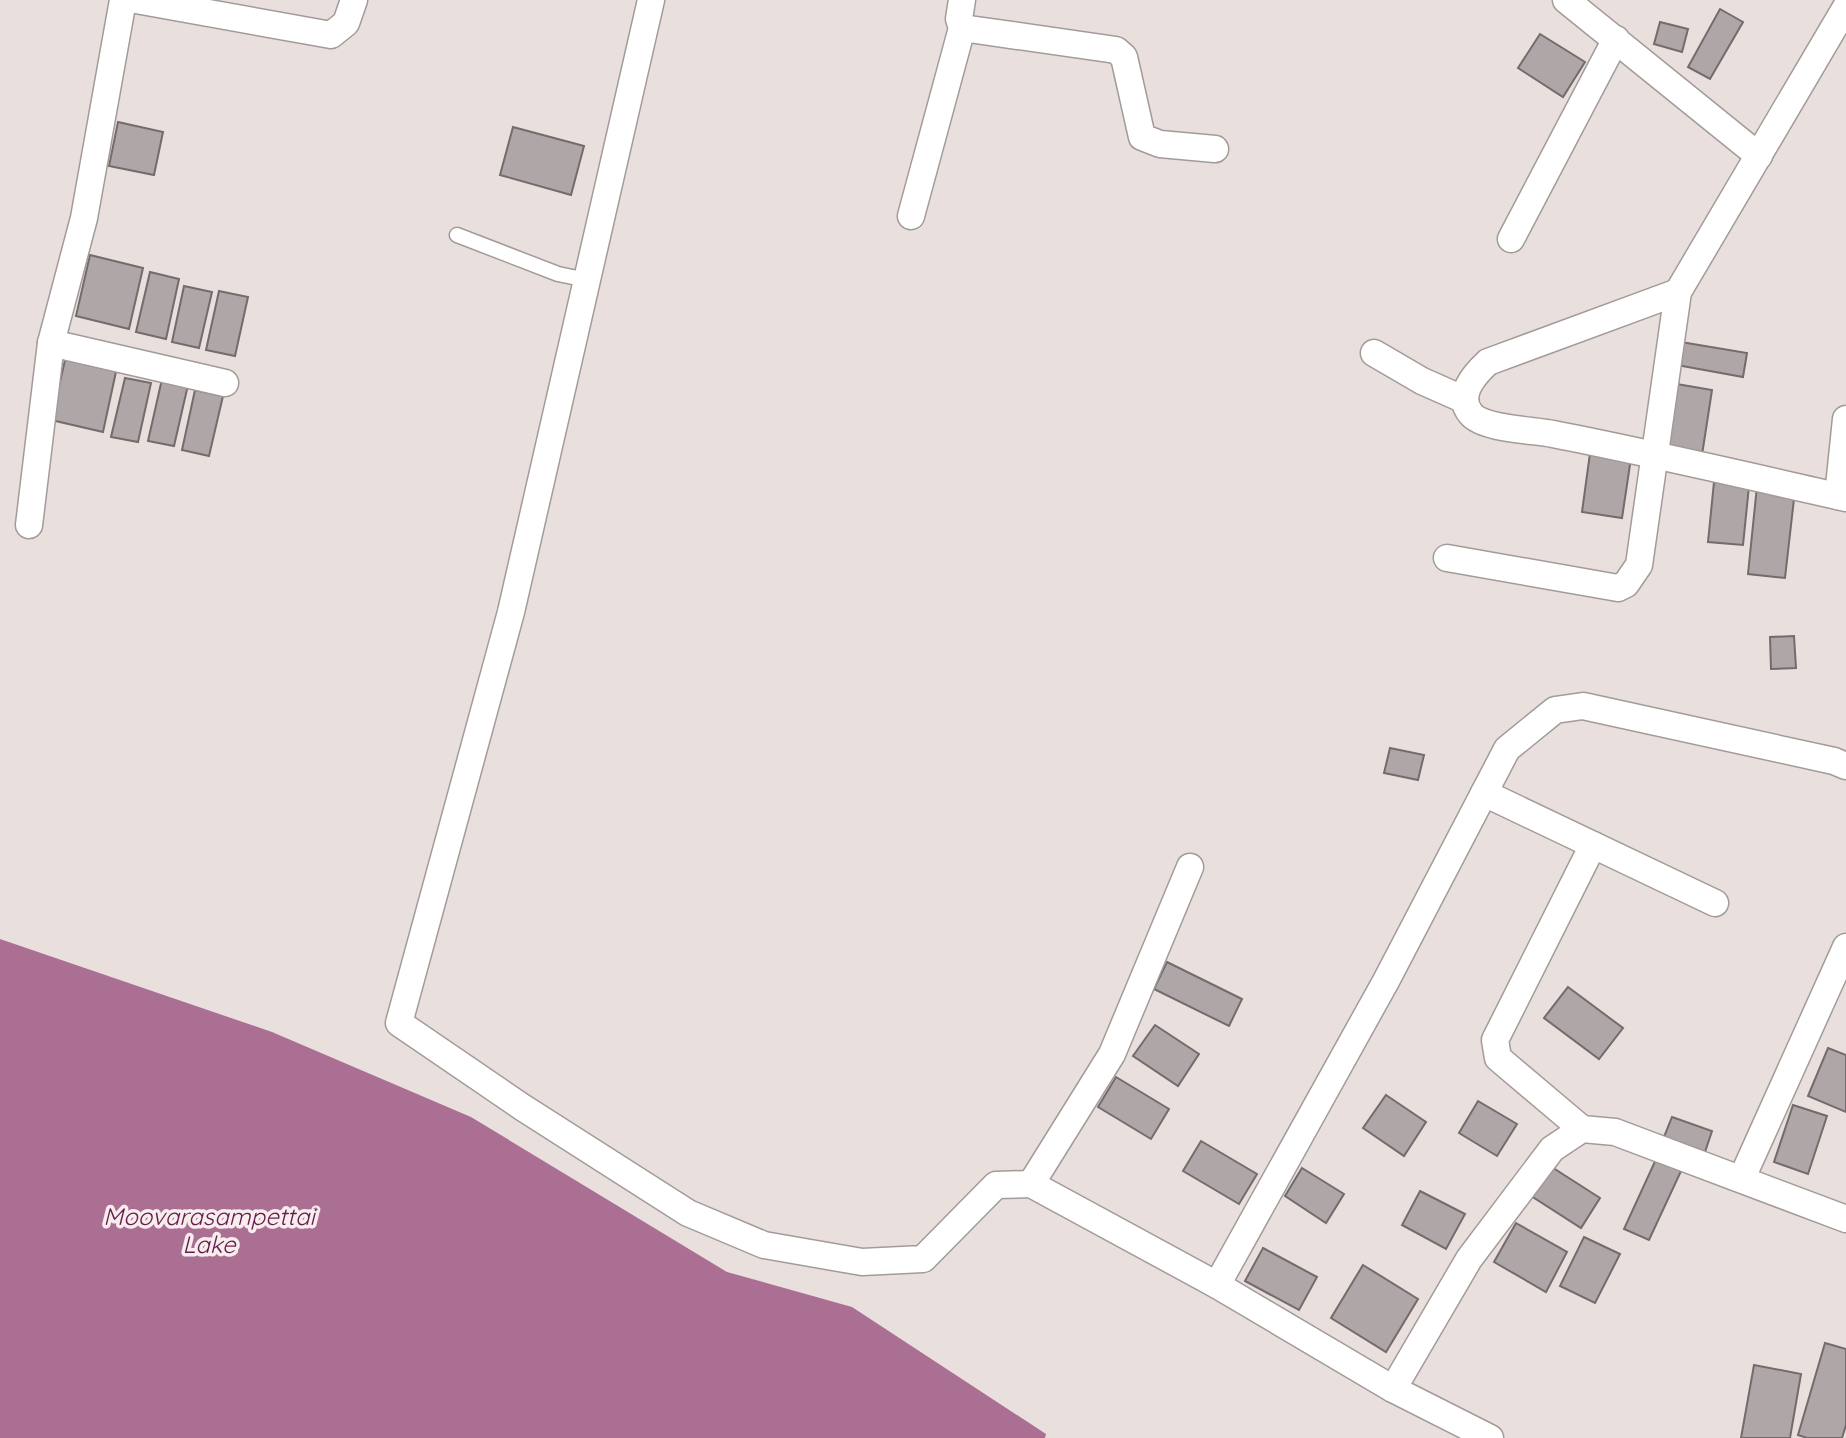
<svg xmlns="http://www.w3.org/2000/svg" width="1846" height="1438" viewBox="0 0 1846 1438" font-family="Quicksand,sans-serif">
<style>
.water{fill:#ac6f94}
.building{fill:#aea6a7;stroke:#736b6c;stroke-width:2}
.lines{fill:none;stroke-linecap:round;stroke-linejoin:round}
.service-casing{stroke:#a39b99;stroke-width:17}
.minor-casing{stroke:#a39b99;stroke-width:29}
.service{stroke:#fff;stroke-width:14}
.minor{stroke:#fff;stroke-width:26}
.labels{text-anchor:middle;stroke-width:7;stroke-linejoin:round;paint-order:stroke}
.water-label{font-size:24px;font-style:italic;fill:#651b4d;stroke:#f6edec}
</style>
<rect width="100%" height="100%" fill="#e9e0de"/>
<polygon class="water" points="0,939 272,1032 471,1117 727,1272 852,1307 1046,1434 1045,1438 0,1438"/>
<g class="building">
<polygon points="1720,9 1743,22 1710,79 1688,67"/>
<polygon points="1660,22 1688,29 1682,52 1654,44"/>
<polygon points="1540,34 1585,62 1563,97 1518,68"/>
<polygon points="118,122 163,132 154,175 109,166"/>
<polygon points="513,127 584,146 571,195 500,175"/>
<polygon points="90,255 143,268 129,329 76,316"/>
<polygon points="150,272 179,279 166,339 136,332"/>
<polygon points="184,286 212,292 199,348 172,342"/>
<polygon points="219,291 248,297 235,356 206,350"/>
<polygon points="1675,341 1747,353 1743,377 1671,364"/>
<polygon points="66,356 117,367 103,432 51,420"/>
<polygon points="125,378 151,383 138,442 111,437"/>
<polygon points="162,379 188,385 174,446 148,441"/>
<polygon points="1671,383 1712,390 1702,455 1661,448"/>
<polygon points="195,390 223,396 209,456 182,450"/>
<polygon points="1590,453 1631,458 1622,518 1582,512"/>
<polygon points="1714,482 1749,486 1743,545 1708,542"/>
<polygon points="1757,486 1795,490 1785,578 1748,574"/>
<polygon points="1794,636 1796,668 1771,669 1770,637"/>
<polygon points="1390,748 1424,755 1418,780 1384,773"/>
<polygon points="1167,962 1242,999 1229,1026 1154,989"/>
<polygon points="1568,987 1623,1028 1599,1059 1544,1018"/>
<polygon points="1155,1025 1199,1054 1178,1086 1133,1056"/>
<polygon points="1828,1048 1846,1055 1846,1112 1808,1096"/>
<polygon points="1116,1077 1169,1109 1151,1139 1098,1107"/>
<polygon points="1386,1095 1426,1122 1404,1156 1363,1128"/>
<polygon points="1478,1101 1517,1124 1497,1156 1459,1133"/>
<polygon points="1793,1105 1827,1116 1808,1174 1774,1162"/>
<polygon points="1672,1117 1712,1131 1705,1152 1664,1137"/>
<polygon points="1201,1141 1257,1174 1239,1204 1183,1171"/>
<polygon points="1657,1157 1682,1169 1649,1240 1624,1229"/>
<polygon points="1547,1164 1600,1198 1581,1228 1528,1194"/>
<polygon points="1302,1168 1344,1194 1326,1223 1285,1196"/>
<polygon points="1420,1191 1465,1214 1446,1249 1402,1225"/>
<polygon points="1516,1223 1567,1252 1546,1292 1494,1262"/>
<polygon points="1584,1237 1620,1254 1595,1303 1560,1286"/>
<polygon points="1263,1248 1317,1277 1299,1310 1245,1281"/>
<polygon points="1363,1265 1418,1299 1386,1352 1331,1318"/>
<polygon points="1825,1343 1846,1349 1846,1425 1842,1438 1807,1438 1798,1435"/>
<polygon points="1754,1365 1801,1374 1790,1438 1741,1438"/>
</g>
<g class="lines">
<defs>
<polyline id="service" points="457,235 558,274 587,280"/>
<g id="minor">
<polyline points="136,0 331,35 346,23 354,0"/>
<polyline points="651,0 511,612 399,1023 522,1107 688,1213 764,1245 862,1262 923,1259 996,1185 1031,1184"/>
<polyline points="962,0 959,19 962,28 1116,50 1124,57 1142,137 1160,144 1215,149"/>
<polyline points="1566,0 1759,156"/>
<path d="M 1846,7 L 1678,292 L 1488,362 C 1475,374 1455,396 1471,414 C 1483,429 1533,430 1553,434 C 1651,453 1748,476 1846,498"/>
<polyline points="911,216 962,28"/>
<polyline points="1511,239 1616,39"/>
<polyline points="51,343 225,383"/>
<polyline points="1374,353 1422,381 1465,400"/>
<polyline points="1838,496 1846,419"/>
<polyline points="29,525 51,343 84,218 123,0"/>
<polyline points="1447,558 1618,588 1626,584 1639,565 1678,292"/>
<polyline points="1484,793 1715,903"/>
<polyline points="1190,867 1112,1054 1031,1184 1217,1285"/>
<polyline points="1582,1129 1498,1058 1495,1040 1593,845"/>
<polyline points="1742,1178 1846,947"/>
<polyline points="1393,1389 1469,1259 1552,1149 1582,1129 1615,1132 1846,1219"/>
<polyline points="1490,1438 1393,1389 1217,1285 1386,981 1507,749 1555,710 1583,706 1834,761 1846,766"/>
</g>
</defs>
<use href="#service" class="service-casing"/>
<use href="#minor" class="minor-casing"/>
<use href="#service" class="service"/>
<use href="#minor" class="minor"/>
</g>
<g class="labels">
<g class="water-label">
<text x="209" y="1225">Moovarasampettai<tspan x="209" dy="28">Lake</tspan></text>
</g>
</g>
</svg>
